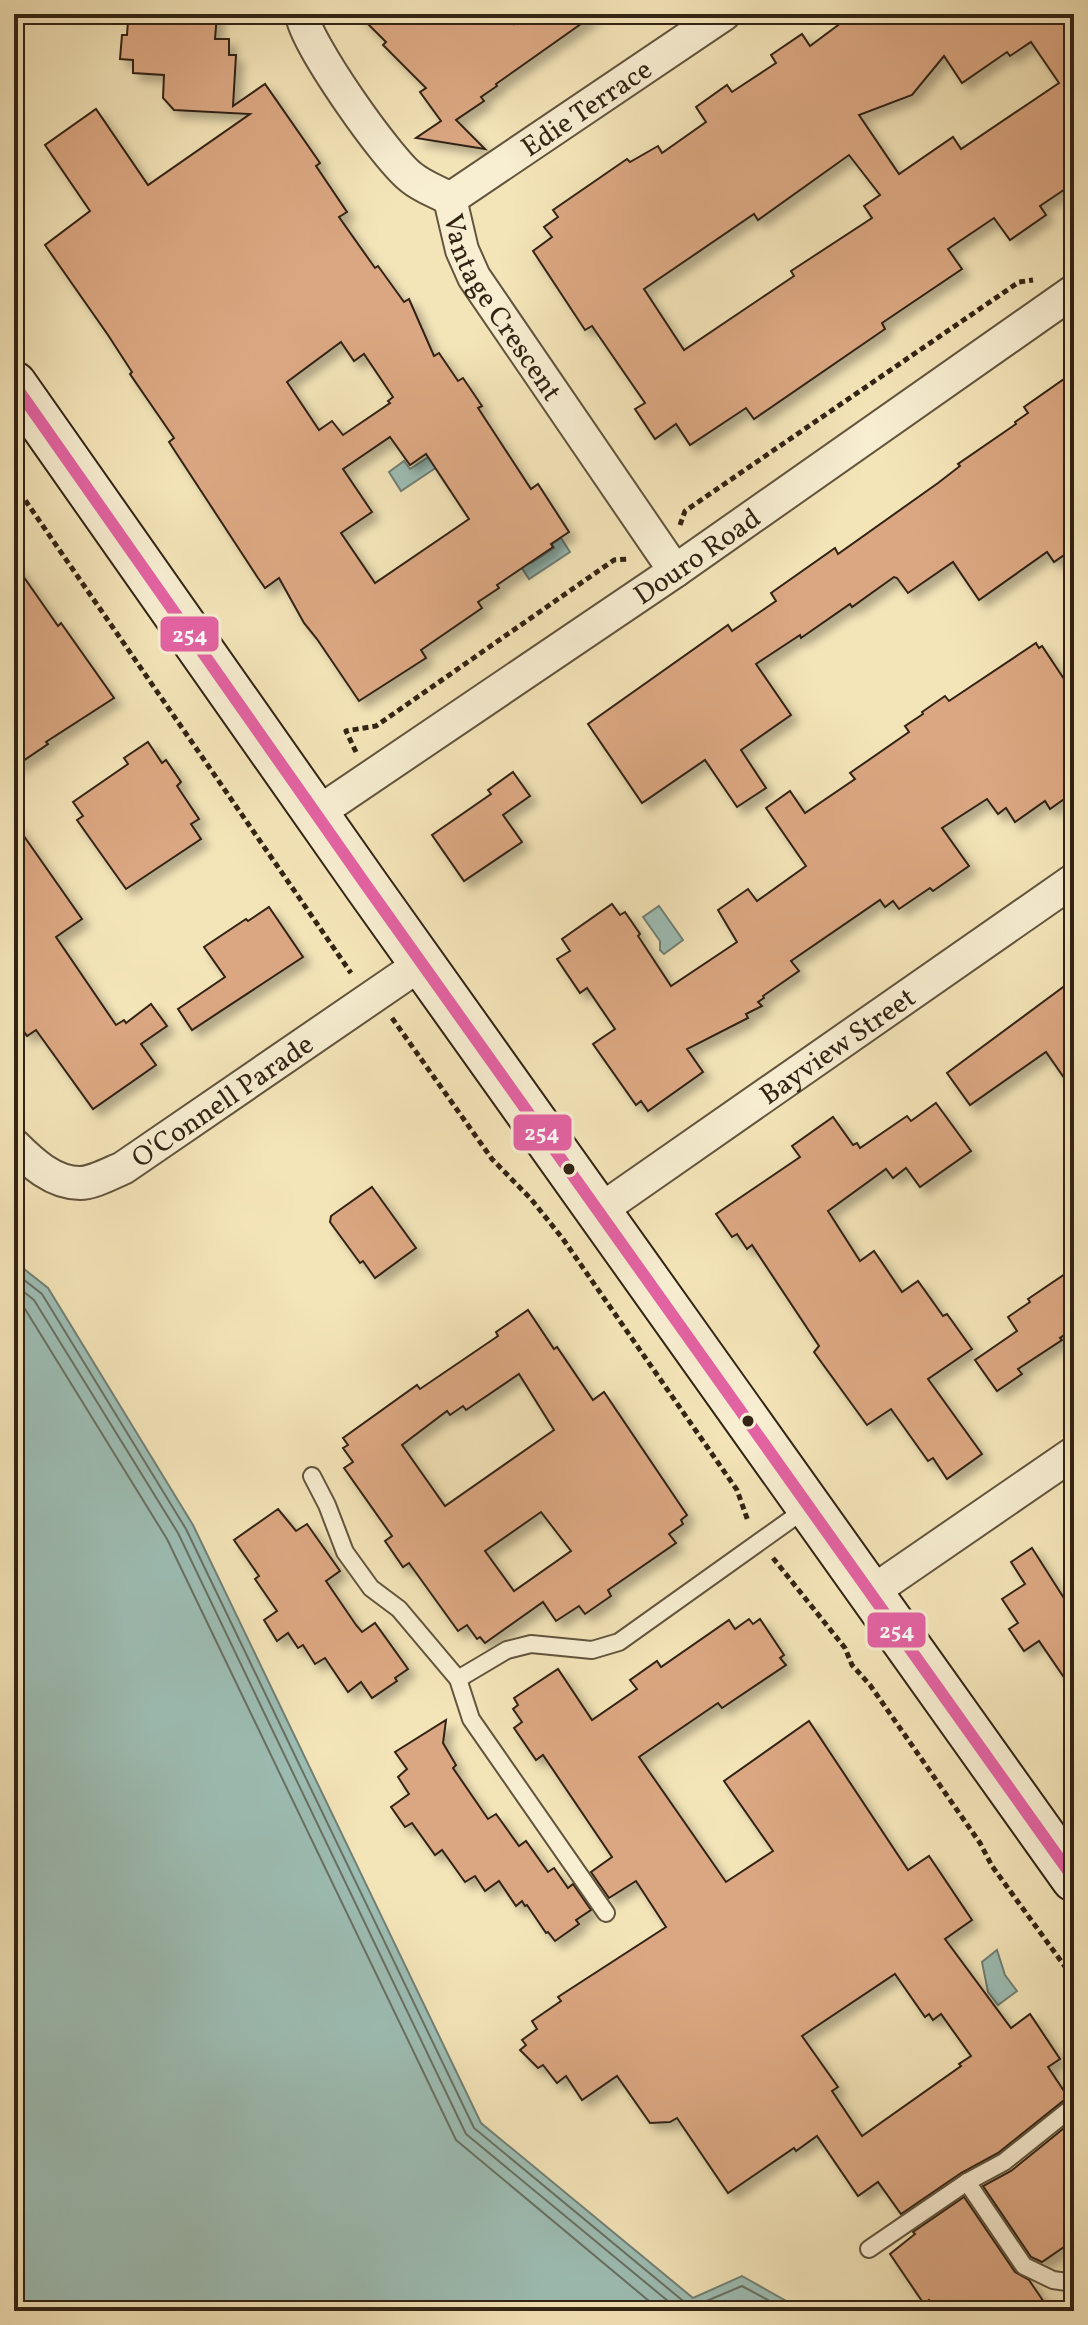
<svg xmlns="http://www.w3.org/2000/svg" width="1088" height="2325" viewBox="0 0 1088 2325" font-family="Vollkorn,serif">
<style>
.water{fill:#9dbeb5;stroke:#728075;stroke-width:2}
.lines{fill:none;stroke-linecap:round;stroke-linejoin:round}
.shore{stroke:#687064;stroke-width:2}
.building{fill:#dba782;stroke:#322314;stroke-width:2;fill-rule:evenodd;filter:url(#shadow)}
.service-casing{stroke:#62543d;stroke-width:20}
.minor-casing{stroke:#62543d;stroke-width:36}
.secondary-casing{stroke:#322314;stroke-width:48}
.path{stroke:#322314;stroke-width:5;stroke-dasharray:6 4;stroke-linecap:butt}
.service{stroke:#f8eed2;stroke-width:16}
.minor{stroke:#f8eed2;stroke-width:32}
.secondary{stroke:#f8eed2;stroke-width:44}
.bus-1-casing{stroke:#f8eed2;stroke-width:18}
.bus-1{stroke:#e463a4;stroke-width:12}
.bus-dot{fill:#322314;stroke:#f8eed2;stroke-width:3}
.labels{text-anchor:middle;stroke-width:6;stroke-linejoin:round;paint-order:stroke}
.street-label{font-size:28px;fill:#322314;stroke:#f8eed2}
.line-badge{stroke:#f8eed2;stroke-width:3}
.badge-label{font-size:22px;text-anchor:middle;font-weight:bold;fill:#fff}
</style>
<defs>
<filter id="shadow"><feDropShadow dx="7" dy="7" stdDeviation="4" flood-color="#0004"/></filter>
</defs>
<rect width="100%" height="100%" fill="#f4e5b9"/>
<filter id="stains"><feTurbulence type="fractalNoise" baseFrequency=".0025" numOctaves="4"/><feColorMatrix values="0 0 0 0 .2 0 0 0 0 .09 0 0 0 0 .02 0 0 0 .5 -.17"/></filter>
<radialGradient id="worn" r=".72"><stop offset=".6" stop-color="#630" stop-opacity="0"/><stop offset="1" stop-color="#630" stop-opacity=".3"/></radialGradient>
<g class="water">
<polygon points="433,454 440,465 401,491 389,472 404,461 410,469"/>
<polygon points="561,538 570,552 529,579 520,565 528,560 531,563 554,548 552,544"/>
<polygon points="659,906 683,940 664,954 660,950 660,941 643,917"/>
<polygon points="14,1261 48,1288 193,1525 481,2123 693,2298 742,2276 804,2311 14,2311"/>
<polygon points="997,1950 1005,1975 1017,1991 998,2005 988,1992 982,1962"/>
</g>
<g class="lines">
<g class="shore">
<polyline points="14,1272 42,1294 186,1529 474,2128 688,2305 697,2305 742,2286 788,2311"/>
<polyline points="14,1284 34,1300 178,1533 466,2134 680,2311"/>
<polyline points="14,1299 25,1309 167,1539 456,2140 661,2311"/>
</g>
</g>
<g class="building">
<path d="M 181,14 L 217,14 L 215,39 L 229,39 L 229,55 L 236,55 L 233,106 L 265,84 L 320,163 L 316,166 L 347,212 L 339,217 L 375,268 L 378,266 L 404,302 L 409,299 L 434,356 L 439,353 L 458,381 L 463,378 L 482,406 L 478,408 L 531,489 L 538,484 L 569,532 L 551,544 L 553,547 L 497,585 L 499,588 L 478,602 L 482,608 L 421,650 L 426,658 L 359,701 L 317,639 L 304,623 L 279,578 L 265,588 L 258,578 L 169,442 L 174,438 L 130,374 L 132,372 L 108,335 L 45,245 L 90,211 L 45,145 L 96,109 L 148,185 L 250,114 L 174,110 L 163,98 L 164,75 L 133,73 L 133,60 L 120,59 L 122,35 L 127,35 L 128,21 L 181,23 ZM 341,342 L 354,361 L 364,354 L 393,397 L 388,401 L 390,403 L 343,435 L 332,421 L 319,430 L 287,382 ZM 390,437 L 410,465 L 426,454 L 469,519 L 375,583 L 341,533 L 372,512 L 343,469 Z"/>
<polygon points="358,14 507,14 514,24 528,14 595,14 496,84 497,86 481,97 484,101 456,120 485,149 416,138 441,121 420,92 426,88 383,45 386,42"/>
<path d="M 853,14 L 1074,14 L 1074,183 L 1040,206 L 1046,215 L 1010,240 L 994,218 L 948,249 L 962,269 L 882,323 L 885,329 L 754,419 L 746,408 L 690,445 L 676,424 L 655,439 L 635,409 L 645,403 L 592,326 L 585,330 L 533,251 L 552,237 L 544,227 L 558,217 L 553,210 L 627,159 L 630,162 L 658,146 L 662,153 L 706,122 L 696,107 L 727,85 L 732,92 L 776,63 L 771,55 L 802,34 L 810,46 ZM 1031,42 L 1059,83 L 961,149 L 953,137 L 899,174 L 859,115 L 912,95 L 944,56 L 962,83 L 1007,52 L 1010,56 ZM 849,155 L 880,195 L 864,206 L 872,218 L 791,271 L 794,276 L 684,350 L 644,289 L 754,214 L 758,220 Z"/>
<polygon points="1074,372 1074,548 1054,562 1047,552 979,600 953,562 908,593 897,578 894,577 852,607 850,604 801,638 800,635 756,664 791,715 741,750 766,788 737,807 705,760 642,803 588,724 728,625 732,631 776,601 771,593 835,548 838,554 938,483 960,466 958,464 1016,424 1015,422 1028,413 1024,407"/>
<polygon points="14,563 58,626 61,623 114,698 46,742 48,744 14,767"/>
<polygon points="1036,643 1039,648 1042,646 1074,694 1074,792 1050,809 1045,801 1015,822 1006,808 998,814 987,799 942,828 969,866 933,891 930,888 899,909 893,901 885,907 880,900 791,961 799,971 763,996 764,998 758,1002 762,1006 746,1014 748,1018 687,1049 703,1072 648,1111 641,1101 636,1105 593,1044 615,1029 587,988 580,993 557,959 570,951 562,939 612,904 620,915 625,912 640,934 638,936 671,986 737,942 718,910 748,889 757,901 806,866 766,808 790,791 805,813 855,779 850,773 909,732 905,726 923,714 922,712 945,696 949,701"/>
<polygon points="148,742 162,763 166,760 181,782 177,786 199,819 191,824 201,839 126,889 77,820 83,816 73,802 128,764 124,758"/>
<polygon points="513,772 530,796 503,815 522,842 464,881 432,835 491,794 488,790"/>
<polygon points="14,822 82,919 56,937 116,1025 124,1020 126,1023 151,1004 167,1026 141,1044 156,1065 93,1109 36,1030 27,1036 14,1017"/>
<polygon points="269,907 303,957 192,1030 178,1009 225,977 204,947 246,919 248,921"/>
<polygon points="1074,979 1074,1092 1046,1052 970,1105 947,1073"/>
<polygon points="936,1103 971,1151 920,1187 906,1168 893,1178 886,1169 828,1211 860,1261 874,1251 902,1292 918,1281 943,1316 947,1314 972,1349 928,1379 982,1454 947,1479 933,1458 928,1461 891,1409 867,1425 814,1352 819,1346 752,1245 747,1249 737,1234 732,1237 716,1214 800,1157 792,1146 833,1117 853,1145 857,1143 860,1148 907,1116 911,1121"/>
<polygon points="372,1187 416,1248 375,1278 363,1261 360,1263 330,1222 331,1216"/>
<polygon points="1074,1268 1074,1328 1060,1338 1062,1340 1018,1369 1022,1374 997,1391 975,1360 1017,1331 1008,1317 1030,1302 1028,1299"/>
<path d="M 528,1310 L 554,1349 L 557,1347 L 593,1400 L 604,1392 L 687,1515 L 681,1520 L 683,1524 L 669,1534 L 676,1543 L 608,1590 L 611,1596 L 585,1614 L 579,1606 L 556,1621 L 543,1602 L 485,1643 L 480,1637 L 477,1639 L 467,1625 L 458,1631 L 409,1563 L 403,1567 L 385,1541 L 392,1536 L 344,1468 L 353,1462 L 343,1448 L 348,1445 L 343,1438 L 417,1385 L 420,1389 L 498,1336 L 496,1332 ZM 519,1374 L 554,1430 L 445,1506 L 402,1445 L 447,1411 L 450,1415 L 463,1406 L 466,1410 ZM 541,1512 L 571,1551 L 514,1591 L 485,1551 Z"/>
<polygon points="278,1509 296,1531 307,1524 340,1571 326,1581 356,1625 362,1632 375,1623 408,1669 395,1678 397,1681 372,1698 361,1682 348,1692 325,1658 315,1664 303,1645 298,1648 288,1633 277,1641 264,1620 277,1611 255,1579 259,1576 234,1540"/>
<polygon points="1032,1548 1074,1614 1074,1692 1039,1641 1024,1651 1009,1629 1018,1623 1002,1599 1025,1584 1011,1562"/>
<path d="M 749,1619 L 753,1624 L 760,1619 L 784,1655 L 780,1658 L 786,1665 L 722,1708 L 718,1703 L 639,1757 L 726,1882 L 773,1851 L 724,1781 L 809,1721 L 908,1870 L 929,1856 L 972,1920 L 945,1939 L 1011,2028 L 1030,2014 L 1060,2059 L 1048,2067 L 1068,2097 L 998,2153 L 961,2173 L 901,2214 L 878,2182 L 858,2196 L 817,2136 L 796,2151 L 794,2148 L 728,2193 L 677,2118 L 670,2122 L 650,2123 L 617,2076 L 582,2100 L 566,2076 L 557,2083 L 543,2065 L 538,2068 L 520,2050 L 526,2045 L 522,2040 L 537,2029 L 532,2021 L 561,2001 L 558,1997 L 666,1927 L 636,1881 L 609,1898 L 591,1872 L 612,1857 L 543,1755 L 536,1760 L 514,1728 L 522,1722 L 513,1709 L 518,1705 L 514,1698 L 558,1669 L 592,1720 L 637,1689 L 630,1680 L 657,1661 L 661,1667 L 729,1620 L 735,1629 ZM 895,1974 L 925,2017 L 929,2014 L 933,2020 L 941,2014 L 971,2056 L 959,2064 L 961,2066 L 862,2136 L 832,2091 L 838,2087 L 802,2036 Z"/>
<polygon points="446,1720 443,1743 456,1765 453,1768 488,1819 496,1814 519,1846 526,1841 548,1872 554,1868 568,1888 573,1884 591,1910 576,1920 579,1924 555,1941 548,1932 546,1933 527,1905 525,1906 522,1901 516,1906 499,1881 485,1891 475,1876 465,1882 442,1850 435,1855 412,1823 405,1827 391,1807 409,1794 398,1777 407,1769 395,1752"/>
<polygon points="1074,2120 1074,2240 1042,2262 1031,2257 983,2186 1011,2171"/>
<polygon points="964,2197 1015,2272 1029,2280 1050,2311 936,2311 929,2300 924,2304 890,2254 915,2234 913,2232"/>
</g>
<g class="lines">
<defs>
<g id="service">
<polyline points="312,1476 327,1505 345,1552 371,1588 399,1609 458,1679 471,1719 606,1913"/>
<polyline points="458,1679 507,1650 531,1644 592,1650 619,1642 807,1508"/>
<polyline points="967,2182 1024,2266 1053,2280 1074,2283"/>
<polyline points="869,2249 967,2182 1004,2162 1074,2106"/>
</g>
<g id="minor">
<path id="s1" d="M 302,14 C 303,40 389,162 412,178 C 423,187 438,192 450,199 L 462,250 L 474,277 L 675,571"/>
<path id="s2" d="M 450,199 L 724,14"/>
<path id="s3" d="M 316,814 L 675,571 L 1074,291"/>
<path id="s4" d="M 14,1145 C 32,1163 53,1183 80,1183 C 93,1183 111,1173 123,1168 L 422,963"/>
<path id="s5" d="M 599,1211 L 1074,880"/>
<polyline points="869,1594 1074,1453"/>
</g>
<polyline id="secondary" points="14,384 366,885 1074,1879"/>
</defs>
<use href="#service" class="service-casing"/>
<use href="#minor" class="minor-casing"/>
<use href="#secondary" class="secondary-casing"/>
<g class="path">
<polyline points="14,484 351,973"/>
<polyline points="680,525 685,511 1019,282 1033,280"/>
<polyline points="356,752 346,731 376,726 614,560 628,559"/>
<polyline points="392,1018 492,1159 531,1199 563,1239 737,1490 748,1521"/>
<polyline points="773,1558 845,1648 852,1665 870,1685 980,1843 992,1866 1074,1979"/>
</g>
<use href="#service" class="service"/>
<use href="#minor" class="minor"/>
<use href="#secondary" class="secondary"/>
<defs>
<polyline id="bus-1" points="14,384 366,885 1074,1879"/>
</defs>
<use href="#bus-1" class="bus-1-casing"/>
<use href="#bus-1" class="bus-1"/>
</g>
<g class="bus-dot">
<circle cx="569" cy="1169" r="7"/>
<circle cx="748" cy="1421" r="7"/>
</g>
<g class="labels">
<g class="street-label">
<text dy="10" stroke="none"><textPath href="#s2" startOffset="164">Edie Terrace</textPath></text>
<text dy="10" stroke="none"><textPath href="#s1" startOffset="364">Vantage Crescent</textPath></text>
<text dy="10" stroke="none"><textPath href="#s3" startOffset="460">Douro Road</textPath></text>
<text dy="10" stroke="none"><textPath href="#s5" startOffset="290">Bayview Street</textPath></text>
<text dy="10" stroke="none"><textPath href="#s4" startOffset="244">O'Connell Parade</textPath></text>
</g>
</g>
<g class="line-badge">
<rect x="159" y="615" width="61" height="38" rx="8" fill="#e463a4"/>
<rect x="512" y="1113" width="61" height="39" rx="8" fill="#e463a4"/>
<rect x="866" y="1611" width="61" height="38" rx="8" fill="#e463a4"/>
</g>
<g class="badge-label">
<text x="190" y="642">254</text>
<text x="542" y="1140">254</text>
<text x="897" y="1638">254</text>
</g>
<rect width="1088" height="2325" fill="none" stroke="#f4e5b9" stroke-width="48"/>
<rect x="16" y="16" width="1056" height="2293" fill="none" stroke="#322314" stroke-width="4"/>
<rect x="24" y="24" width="1040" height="2277" fill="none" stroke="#322314" stroke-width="2"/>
<rect width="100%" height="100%" filter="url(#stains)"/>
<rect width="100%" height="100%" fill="url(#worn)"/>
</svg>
